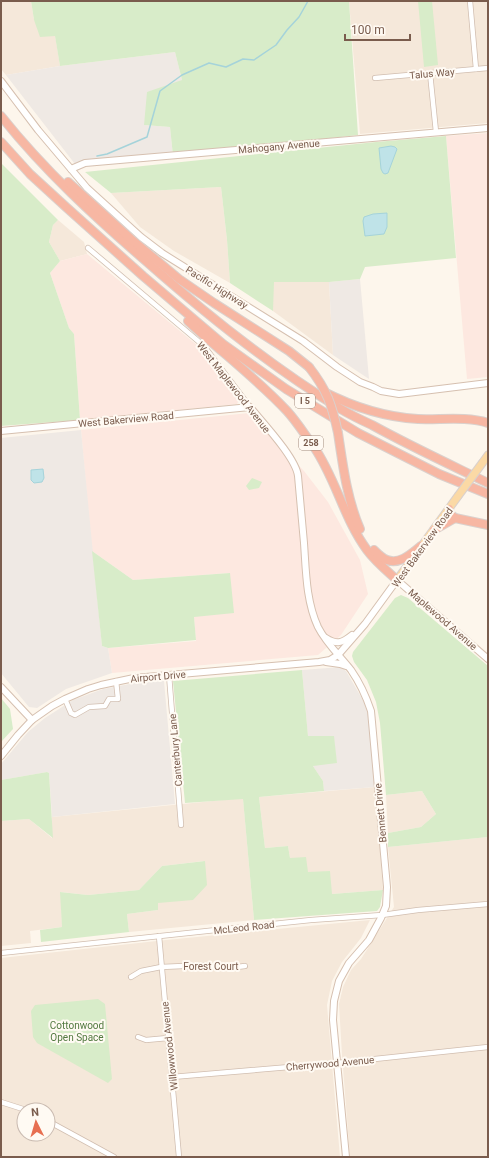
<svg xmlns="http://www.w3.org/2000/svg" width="489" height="1158" viewBox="0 0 489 1158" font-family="Roboto,sans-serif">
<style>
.residential{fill:#f5e8da;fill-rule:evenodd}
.commercial{fill:#fde8e0}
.industrial{fill:#efe9e4}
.green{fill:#d8ecc9}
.water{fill:#bfe3e8;stroke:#a5d3da}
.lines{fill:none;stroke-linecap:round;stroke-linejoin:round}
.stream{stroke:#a5d3da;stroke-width:1.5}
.street-casing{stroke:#d1beb0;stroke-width:6}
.secondary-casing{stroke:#d6c0b0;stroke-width:8}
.primary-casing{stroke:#dad1cd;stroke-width:9}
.highway-casing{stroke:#dad1cd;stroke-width:10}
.street{stroke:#fff;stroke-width:4.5}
.secondary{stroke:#fff;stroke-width:6}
.primary{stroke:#fbd9a5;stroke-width:7}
.highway{stroke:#f7b7a3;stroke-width:8}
.primary-bridge-casing{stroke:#dad1cd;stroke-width:9;stroke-linecap:butt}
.highway-bridge-casing{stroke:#dad1cd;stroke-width:10;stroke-linecap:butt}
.primary-bridge{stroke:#fbd9a5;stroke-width:7}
.highway-bridge{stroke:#f7b7a3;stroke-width:8}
.labels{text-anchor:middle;stroke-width:4;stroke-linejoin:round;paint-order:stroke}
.shield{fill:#fffaf3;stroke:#a28b7f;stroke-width:1}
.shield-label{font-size:9px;font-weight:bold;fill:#7a5c4d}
.street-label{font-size:10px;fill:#7a5c4d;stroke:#fffaf3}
.park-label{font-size:10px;fill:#537a41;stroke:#fffaf3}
</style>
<rect width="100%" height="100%" fill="#fdf6ec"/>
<g class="residential">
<polygon points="1,1 31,1 34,20 55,35 60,66 6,75 1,69"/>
<polygon points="349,1 488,1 488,123 360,134"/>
<polygon points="221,187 227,240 230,283 174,251 140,227 111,193"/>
<polygon points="58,220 84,242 87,254 60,261 49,242 53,225"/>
<polygon points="273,282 329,282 333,355 273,311"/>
<polygon points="375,787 383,890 332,894 290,858 288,846 265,848 259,797"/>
<polygon points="422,791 436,814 421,827 388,833 386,795"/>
<polygon points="243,798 254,920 129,932 127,914 158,910 158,903 204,861 162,866 139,890 88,895 61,892 62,927 30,931 31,943 1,946 1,821 29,819 52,838 52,817"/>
<polygon points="488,837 488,1157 350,1157 342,1055 339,1004 343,987 351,970 361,959 394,907 388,847"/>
<path d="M 370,920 L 361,938 L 342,962 L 332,981 L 327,1005 L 340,1157 L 1,1157 L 1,958 L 166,940 ZM 24,1110 L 48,1110 L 48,1134 L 24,1134 Z"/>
</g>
<g class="commercial">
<polygon points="488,133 488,377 467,379 446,136"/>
<polygon points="87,254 198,346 206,354 239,400 237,404 80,420 74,334 69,328 50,273 60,261"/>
<polygon points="249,413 304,471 328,502 360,560 368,594 341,635 318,655 112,673 108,648 196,641 194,617 229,573 133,580 92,551 81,430"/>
</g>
<g class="industrial">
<polygon points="175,52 182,80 144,125 170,127 173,156 75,164 6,75 60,66"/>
<polygon points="360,279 369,379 333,355 329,282"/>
<polygon points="81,430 102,646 108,648 112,673 66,689 37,708 29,707 1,673 1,438"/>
<polygon points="341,667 346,671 364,702 368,714 370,730 375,787 324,791 323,781 313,766 333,736 308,737 302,670"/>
<polygon points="164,681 175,804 52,817 49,773 47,772 1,780 1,764 28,732 45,718 73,700 103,689 135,683"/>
</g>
<g class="green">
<polygon points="31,1 349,1 358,135 173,156 170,127 144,125 147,92 182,80 175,52 60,66 55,36 40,37 34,20"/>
<polygon points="418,1 432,1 438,65 424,67"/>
<polygon points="446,136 456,258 365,267 360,279 329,282 274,282 273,311 230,283 227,240 221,187 111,193 85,172 376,142"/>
<polygon points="1,163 58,220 53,225 49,242 60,261 50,273 69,328 74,334 80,420 1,426"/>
<polygon points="252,478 262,482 259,488 249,490 246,486"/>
<polygon points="92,551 133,580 230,573 234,613 194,617 196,640 108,648 102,646"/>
<polygon points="401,595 408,598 488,666 488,837 388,847 388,833 421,827 436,814 422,791 386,795 380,723 376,702 367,680 354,662 352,656 353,652 395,598"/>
<polygon points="302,670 308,736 334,736 337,763 313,766 323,781 324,791 259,797 265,848 288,846 290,858 306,857 308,872 330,871 332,894 383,890 380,907 377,911 254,920 243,799 185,803 173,681"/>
<polygon points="1,698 10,709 13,729 1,742"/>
<polygon points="47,772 49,773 53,838 29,819 1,821 1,780"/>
<polygon points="205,861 207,885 193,900 158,903 158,910 127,914 129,932 41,942 40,930 62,927 60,892 88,895 139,890 162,866"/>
<polygon points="98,999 105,1004 112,1079 108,1083 37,1043 33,1037 31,1011 35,1005"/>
</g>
<g class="water">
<polygon points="391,146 395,147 397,149 388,173 385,174 383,173 381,169 379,148"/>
<polygon points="387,213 387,227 384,234 365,236 363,221 364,217 373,214"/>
<polygon points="43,469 44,478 42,482 34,483 31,480 31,470"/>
</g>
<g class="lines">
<polyline class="stream" points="97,156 107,154 147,137 160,91 182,75 209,63 226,67 243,59 254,60 276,45 287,30 299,17 308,1"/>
<defs>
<g id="street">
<polyline points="470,1 476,69"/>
<polyline points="430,73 436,132"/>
<polyline points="375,78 488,68"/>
<polyline points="88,248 204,346 250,407"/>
<polyline points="169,675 181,825"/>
<polyline points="65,699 71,713 75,715 89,707 105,706 109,699 118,699 116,681"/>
<polyline points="159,936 179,1157"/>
<polyline points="1,953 311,920 382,915 418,910 488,904"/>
<polyline points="131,977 141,971 161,967 206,965 229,968 245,966"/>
<polyline points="138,1037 146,1040 168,1038"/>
<polyline points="172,1077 337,1063 488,1047"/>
<polyline points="1,1102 26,1110"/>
<polyline points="48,1121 114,1157"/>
</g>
<g id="secondary">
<polyline points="1,81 38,130 87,188 141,237 162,253 303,341 337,367 360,382 373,387 381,391 399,394 488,383"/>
<polyline points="71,169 85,163 488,128"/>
<path d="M 1,431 L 250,407 C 263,423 296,458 298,476 C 300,499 302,521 304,543 C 306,571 306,601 318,627 C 326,643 340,656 351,670 C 360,683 366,696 371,711 L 387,887 L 386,906 L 381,918 L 369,940 L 349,963 L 339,981 L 334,1001 L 333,1020 L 346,1157"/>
<path d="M 326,638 C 337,645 342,643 352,635"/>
<polyline points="326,662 340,664 346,666"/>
<polyline points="1,687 32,720"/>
<polyline points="1,756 18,735 32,720 52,706 65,699 88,689 101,685 134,678 319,662 330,660 338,655 365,624 397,580 488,659"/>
</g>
<g id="primary">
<polyline points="483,462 488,455"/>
<polyline points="397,580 458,496"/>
</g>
<g id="highway">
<path d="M 1,116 C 44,170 95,217 147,262 C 207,315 270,366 339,408 C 349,414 361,420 372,425 C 410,446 449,464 488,483"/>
<polyline points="1,142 30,174 66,207 143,276 223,344 286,389 358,433 439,474 488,494"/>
<polyline points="68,182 131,239 179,279 214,303 289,351 309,367"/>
<path d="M 188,321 C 220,351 256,378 287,411 C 297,422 305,435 314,447 C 336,479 344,519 367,550 C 375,561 387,571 397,580"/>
<path d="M 322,391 C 353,407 383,417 418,419 C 440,420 467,416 488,423"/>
<path d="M 338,433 C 343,466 347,499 360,529"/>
<polyline points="449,509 450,514 455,518 488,525"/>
<polyline points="434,530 455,518"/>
<path d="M 374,550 C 378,554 382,558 387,560 C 400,565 412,553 421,546"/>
</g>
</defs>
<use href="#street" class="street-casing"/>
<use href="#secondary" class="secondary-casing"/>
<use href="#primary" class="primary-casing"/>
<use href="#highway" class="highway-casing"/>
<use href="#street" class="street"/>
<use href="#secondary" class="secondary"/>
<use href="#primary" class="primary"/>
<use href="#highway" class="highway"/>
<defs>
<polyline id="primary-bridge" points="458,496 483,462"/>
<path id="highway-bridge" d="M 309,367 C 327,390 332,405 338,433"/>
</defs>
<use href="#primary-bridge" class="primary-bridge-casing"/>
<use href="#highway-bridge" class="highway-bridge-casing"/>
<use href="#primary-bridge" class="primary-bridge"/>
<use href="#highway-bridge" class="highway-bridge"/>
</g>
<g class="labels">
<g class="shield">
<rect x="295" y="394" width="20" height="14" rx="3"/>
<rect x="299" y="436" width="24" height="14" rx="3"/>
</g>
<g class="shield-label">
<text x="305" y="404">I 5</text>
<text x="311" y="446">258</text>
</g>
<g class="street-label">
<text transform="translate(432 73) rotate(-5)" y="4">Talus Way</text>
<text transform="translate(279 146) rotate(-5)" y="4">Mahogany Avenue</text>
<text transform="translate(217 287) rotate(32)" y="4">Pacific Highway</text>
<text transform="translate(234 387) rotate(52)" y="4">West Maplewood Avenue</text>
<text transform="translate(126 419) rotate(-5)" y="4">West Bakerview Road</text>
<text transform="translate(422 547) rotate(-54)" y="4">West Bakerview Road</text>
<text transform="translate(443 619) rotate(41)" y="4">Maplewood Avenue</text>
<text transform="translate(158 676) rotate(-5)" y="4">Airport Drive</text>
<text transform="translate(175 750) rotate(-95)" y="4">Canterbury Lane</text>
<text transform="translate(380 813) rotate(-95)" y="4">Bennett Drive</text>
<text transform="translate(244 927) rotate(-6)" y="4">McLeod Road</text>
<text x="211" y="970">Forest Court</text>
<text transform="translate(169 1046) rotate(-96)" y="4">Willowwood Avenue</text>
<text transform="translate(330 1063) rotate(-5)" y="4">Cherrywood Avenue</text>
</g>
<g class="park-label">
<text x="77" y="1029">Cottonwood<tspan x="77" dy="12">Open Space</tspan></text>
</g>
</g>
<rect width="489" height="1158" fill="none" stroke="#7a5c4d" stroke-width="4"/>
<g transform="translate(36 1122) rotate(355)"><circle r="19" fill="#fffaf3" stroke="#cabbb1"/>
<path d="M0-3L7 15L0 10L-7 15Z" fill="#e76f51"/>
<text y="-6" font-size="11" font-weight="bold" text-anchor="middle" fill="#7a5c4d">N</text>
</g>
<path d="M345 34v6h65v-6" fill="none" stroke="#7a5c4d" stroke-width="2"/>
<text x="351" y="34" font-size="12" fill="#7a5c4d" stroke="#fffaf3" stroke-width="3" paint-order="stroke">100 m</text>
</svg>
